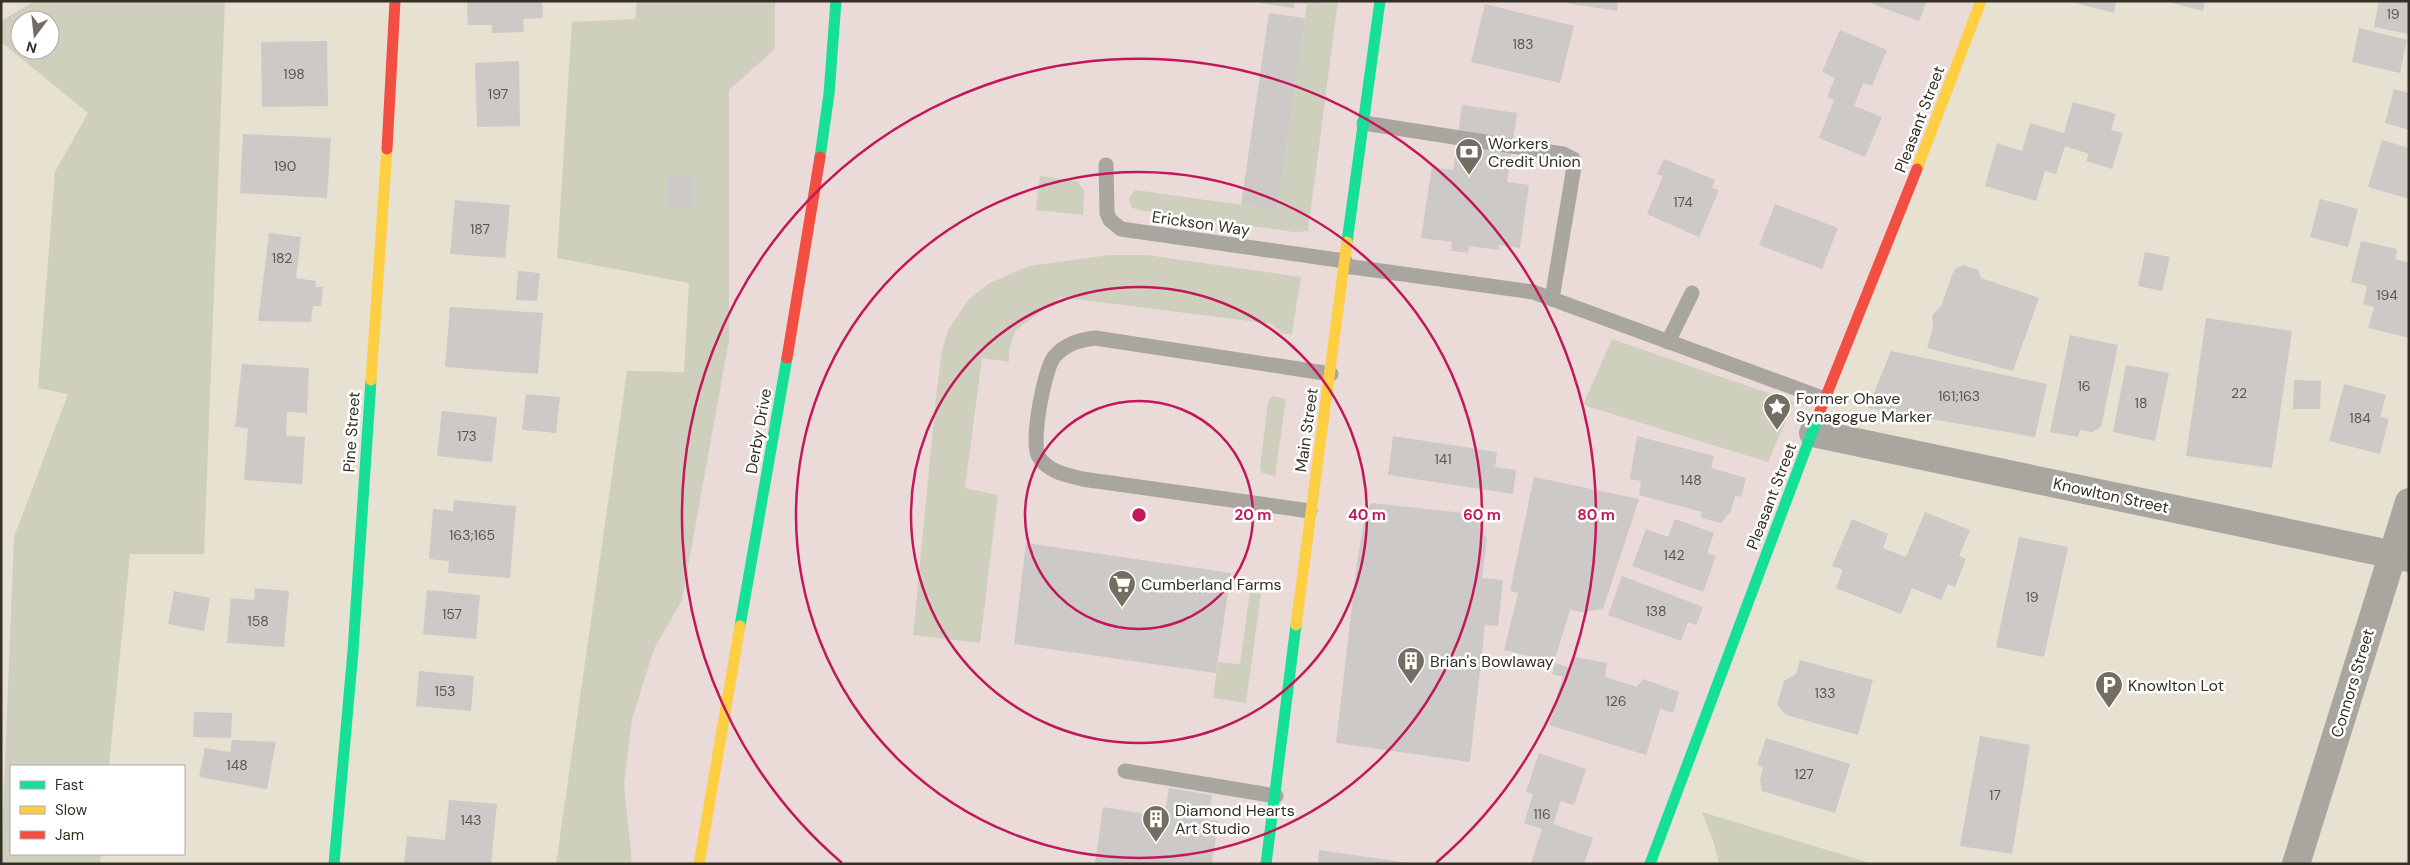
<svg xmlns="http://www.w3.org/2000/svg" width="2410" height="865" viewBox="0 0 2410 865" font-family="'DM Sans',sans-serif">
<style>
.commercial{fill:#eadad8}
.green{fill:#ced0bd;fill-rule:evenodd}
.building{fill:#cdc9c7}
.lines{fill:none;stroke-linecap:round;stroke-linejoin:round}
.lane{stroke:#a8a69f;stroke-width:15}
.street{stroke:#a8a69f;stroke-width:28}
.fast{stroke:#16e098;stroke-width:11}
.slow{stroke:#ffcf43;stroke-width:11}
.jam{stroke:#f24e42;stroke-width:11}
.ring{fill:none;stroke:#c2185b;stroke-width:2.5}
.labels{text-anchor:middle;stroke-width:5;stroke-linejoin:round;paint-order:stroke}
.number-label{font-size:14px;fill:#5a564e}
.street-label{font-size:16px;fill:#343025;stroke:#fff}
.poi-label{font-size:16px;fill:#343025;stroke:#fff;text-anchor:start}
.centre{fill:#c2185b;stroke:#fff;stroke-width:2.5}
.ring-label{font-size:15px;text-anchor:middle;font-weight:bold;fill:#c2185b;stroke:#fff;stroke-width:5;stroke-linejoin:round;paint-order:stroke}
</style>
<rect width="100%" height="100%" fill="#e7e1d1"/>
<polygon class="commercial" points="637,1 1981,1 1650,864 556,864 627,371 684,372 689,283 557,258 572,22 635,19"/>
<g class="green">
<path d="M 35,1 L 225,1 L 204,554 L 130,554 L 109,766 L 11,766 L 11,854 L 101,854 L 100,864 L 1,864 L 14,537 L 68,394 L 38,388 L 55,172 L 88,113 L 1,42 L 1,21 ZM 20,20 L 50,20 L 50,50 L 20,50 Z"/>
<polygon points="637,1 775,1 775,49 729,90 729,340 682,600 654,649 632,719 624,784 632,864 556,864 627,371 684,372 689,283 557,258 572,22 635,19"/>
<polygon points="1321,1 1338,1 1308,231 1294,232 1138,210 1131,207 1129,198 1135,190 1277,210 1307,4 1320,5"/>
<polygon points="1040,176 1077,181 1084,190 1083,215 1036,210"/>
<polygon points="1109,255 1147,255 1301,277 1292,334 1282,334 1272,324 1060,297 1015,331 1009,350 1009,362 982,358 965,488 998,495 980,643 913,635 936,397 942,351 948,330 969,299 988,284 1029,266"/>
<polygon points="1612,339 1794,402 1768,462 1583,405"/>
<polygon points="1274,396 1286,399 1275,476 1262,473 1260,467 1268,402 1271,397"/>
<polygon points="1250,592 1261,594 1246,703 1213,698 1218,662 1240,664"/>
<polygon points="1702,812 1873,864 1719,864 1714,843"/>
</g>
<g class="building">
<polygon points="467,1 542,1 543,18 523,19 524,32 492,33 492,25 468,25"/>
<polygon points="1260,1 1321,1 1320,5 1295,3 1294,8 1260,3"/>
<polygon points="1566,1 1618,1 1617,11 1566,3"/>
<polygon points="1873,1 1927,1 1919,21 1872,4"/>
<polygon points="2068,1 2116,1 2114,13"/>
<polygon points="2164,1 2205,1 2203,11"/>
<polygon points="2379,1 2409,1 2409,34 2374,27"/>
<polygon points="1485,4 1574,26 1560,83 1471,62"/>
<polygon points="1269,13 1305,18 1277,210 1241,205"/>
<polygon points="2359,28 2407,40 2400,73 2352,62"/>
<polygon points="1840,30 1887,50 1872,86 1863,83 1854,106 1882,117 1865,157 1819,138 1834,100 1827,97 1835,78 1822,72"/>
<polygon points="327,41 328,106 262,107 261,42"/>
<polygon points="519,61 520,126 477,127 475,63"/>
<polygon points="2394,89 2409,93 2409,130 2385,123"/>
<polygon points="2073,102 2116,114 2111,130 2123,133 2112,169 2086,161 2089,154 2065,146 2056,174 2045,171 2036,201 1985,186 1997,143 2022,151 2030,123 2064,133"/>
<polygon points="1462,105 1517,113 1507,182 1529,185 1520,248 1499,245 1499,250 1469,246 1468,253 1451,251 1452,242 1421,238 1432,167 1453,170"/>
<polygon points="243,134 331,138 327,198 240,193"/>
<polygon points="2382,140 2409,148 2409,199 2368,187"/>
<polygon points="1664,159 1715,180 1712,188 1719,190 1699,237 1647,214 1663,176 1657,174"/>
<rect x="668" y="176" width="25" height="31"/>
<polygon points="2320,199 2358,209 2348,247 2310,237"/>
<polygon points="455,200 510,205 505,258 450,254"/>
<polygon points="1775,204 1838,228 1822,269 1759,245"/>
<polygon points="269,233 301,237 296,278 316,281 315,287 323,287 321,306 313,306 311,322 258,321"/>
<polygon points="2361,241 2397,249 2395,259 2409,263 2409,338 2368,328 2374,307 2363,304 2367,286 2351,282"/>
<polygon points="2145,252 2170,257 2162,291 2138,286"/>
<polygon points="1963,265 1978,270 1981,278 2039,298 2013,371 1927,348 1933,327 1932,316 1941,306 1954,270"/>
<polygon points="518,271 540,273 537,301 516,300"/>
<polygon points="450,307 543,313 538,374 445,367"/>
<polygon points="2206,318 2292,331 2272,468 2186,456"/>
<polygon points="2070,335 2118,345 2101,427 2092,432 2080,430 2078,437 2050,432"/>
<polygon points="1891,351 2047,384 2035,437 1868,408"/>
<polygon points="242,364 309,368 307,413 287,412 286,436 305,437 302,484 244,480 248,428 235,427"/>
<polygon points="2126,365 2169,373 2155,441 2113,432"/>
<polygon points="2294,380 2321,381 2320,409 2293,409"/>
<polygon points="2344,384 2386,395 2380,417 2389,419 2380,454 2329,441"/>
<polygon points="526,394 560,397 556,433 522,430"/>
<polygon points="442,411 497,417 492,462 437,456"/>
<polygon points="1393,436 1497,452 1495,467 1516,470 1513,494 1388,475"/>
<polygon points="1637,436 1714,456 1711,468 1746,478 1741,497 1735,496 1731,511 1721,523 1701,518 1702,512 1639,495 1641,481 1630,479"/>
<polygon points="1534,477 1639,499 1603,609 1582,612 1570,610 1554,662 1504,650 1518,593 1510,591"/>
<polygon points="454,500 516,506 510,578 448,573 449,561 429,559 433,509 453,511"/>
<polygon points="1372,503 1481,515 1479,528 1487,539 1482,578 1503,580 1498,626 1485,625 1470,762 1336,743 1357,562 1366,510"/>
<polygon points="1925,512 1970,530 1959,556 1966,559 1955,587 1948,584 1941,600 1912,588 1901,614 1836,588 1843,570 1832,566 1852,519 1888,534 1883,548 1906,557"/>
<polygon points="1675,519 1714,533 1707,553 1716,556 1703,592 1632,566 1646,529 1668,537"/>
<polygon points="2019,537 2068,547 2044,657 1996,647"/>
<polygon points="1026,543 1231,573 1216,673 1014,644"/>
<polygon points="1622,576 1703,607 1696,625 1688,622 1681,641 1608,615"/>
<polygon points="255,588 289,591 284,647 227,643 231,598 254,600"/>
<polygon points="427,590 480,595 476,639 423,634"/>
<polygon points="174,591 210,598 204,631 168,624"/>
<polygon points="1574,657 1607,663 1605,677 1637,687 1643,679 1679,692 1673,713 1660,709 1646,755 1549,725 1563,677 1552,674 1555,663 1571,668"/>
<polygon points="1800,660 1873,680 1858,735 1786,715 1777,705 1784,681 1796,674"/>
<polygon points="419,671 474,676 471,711 416,706"/>
<polygon points="194,712 232,713 231,738 193,737"/>
<polygon points="1980,736 2030,745 2012,854 1960,846"/>
<polygon points="1766,738 1850,764 1835,813 1762,791 1760,780 1763,767 1757,765"/>
<polygon points="232,740 276,742 267,789 199,777 205,748 230,752"/>
<polygon points="1539,753 1586,769 1574,805 1561,801 1553,824 1593,838 1584,864 1531,863 1542,829 1524,823 1533,794 1526,792"/>
<polygon points="1169,788 1212,795 1208,820 1218,821 1212,864 1095,864 1103,807 1164,817"/>
<polygon points="449,800 497,804 491,864 404,864 407,836 445,840"/>
<polygon points="1319,850 1409,863 1409,864 1318,864"/>
</g>
<g class="lines">
<g class="lane">
<polyline points="1364,123 1563,154 1573,159 1574,167 1552,299"/>
<polyline points="1106,165 1107,213 1110,220 1121,229 1345,261"/>
<polyline points="1345,266 1533,292 1825,399"/>
<polyline points="1668,342 1692,293"/>
<path d="M 1310,511 L 1082,479 C 1067,475 1048,472 1039,457 C 1030,444 1044,370 1054,357 C 1065,344 1079,340 1095,338 L 1331,374"/>
<polyline points="1125,771 1276,796"/>
</g>
<g class="street">
<polyline points="1813,433 2409,558"/>
<polyline points="2296,864 2409,502"/>
</g>
<g class="fast">
<polyline points="820,157 829,94 836,1"/>
<polyline points="1347,242 1380,1"/>
<polyline points="740,626 787,358"/>
<polyline points="334,864 353,651 371,380"/>
<polyline points="1266,864 1296,625"/>
<polyline points="1650,864 1820,411"/>
</g>
<g class="slow">
<polyline points="1917,169 1981,1"/>
<polyline points="371,380 387,149"/>
<polyline points="1296,625 1347,242"/>
<polyline points="699,864 740,626"/>
</g>
<g class="jam">
<polyline points="387,149 395,1"/>
<polyline points="787,358 820,157"/>
<polyline points="1820,411 1917,169"/>
</g>
</g>
<g class="ring">
<circle cx="1139" cy="515" r="114"/>
<circle cx="1139" cy="515" r="228"/>
<circle cx="1139" cy="515" r="343"/>
<path d="M842 863A457 457 0 1 1 1436 863"/>
</g>
<defs>
<symbol id="bank-pin" viewBox="-11 -11 22 30"><path d="M0 17L-7.5 6A9.5 9.5 0 1 1 7.5 6Z" fill="#736e61" stroke="#fff"/><path d="M-6-4H6V4H-6ZM0-2.3a2.3 2.3 0 1 0 0 4.6a2.3 2.3 0 1 0 0-4.6Z" fill="#fff"/></symbol>
<symbol id="sight-pin" viewBox="-11 -11 22 30"><path d="M0 17L-7.5 6A9.5 9.5 0 1 1 7.5 6Z" fill="#736e61" stroke="#fff"/><path d="M0-6L1.8-2.2L6-1.7L2.9 1.2L3.7 5.4L0 3.3L-3.7 5.4L-2.9 1.2L-6-1.7L-1.8-2.2Z" fill="#fff"/></symbol>
<symbol id="supermarket-pin" viewBox="-11 -11 22 30"><path d="M0 17L-7.5 6A9.5 9.5 0 1 1 7.5 6Z" fill="#736e61" stroke="#fff"/><path d="M-6-5.5h2.5l.6 2H6L4.5 2H-2.5L-4.4-4H-6ZM-1.5 3.2a1.3 1.3 0 1 0 .1 0ZM3 3.2a1.3 1.3 0 1 0 .1 0Z" fill="#fff"/></symbol>
<symbol id="building-pin" viewBox="-11 -11 22 30"><path d="M0 17L-7.5 6A9.5 9.5 0 1 1 7.5 6Z" fill="#736e61" stroke="#fff"/><path d="M-4-6H4V6H1V3H-1V6H-4ZM-2.5-4.3h1.7v1.8h-1.7ZM.8-4.3h1.7v1.8H.8ZM-2.5-1h1.7V.8h-1.7ZM.8-1h1.7V.8H.8Z" fill="#fff"/></symbol>
<symbol id="parking-pin" viewBox="-11 -11 22 30"><path d="M0 17L-7.5 6A9.5 9.5 0 1 1 7.5 6Z" fill="#736e61" stroke="#fff"/><path d="M-3.5-5.5H1a3.5 3.5 0 0 1 0 7H-1V5.5H-3.5ZM-1-3.4V-.6H.8a1.4 1.4 0 0 0 0-2.8Z" fill="#fff"/></symbol>
</defs>
<g fill-rule="evenodd">
<use href="#bank-pin" x="1453" y="136" width="32" height="43"/>
<use href="#sight-pin" x="1761" y="391" width="32" height="43"/>
<use href="#supermarket-pin" x="1106" y="568" width="32" height="43"/>
<use href="#building-pin" x="1395" y="645" width="32" height="43"/>
<use href="#parking-pin" x="2093" y="669" width="32" height="43"/>
<use href="#building-pin" x="1140" y="803" width="32" height="43"/>
</g>
<g class="labels">
<g class="number-label">
<text x="2393" y="19">19</text>
<text x="1523" y="49">183</text>
<text x="294" y="79">198</text>
<text x="498" y="99">197</text>
<text x="285" y="171">190</text>
<text x="1683" y="207">174</text>
<text x="480" y="234">187</text>
<text x="282" y="263">182</text>
<text x="2387" y="300">194</text>
<text x="2084" y="391">16</text>
<text x="2239" y="398">22</text>
<text x="1959" y="401">161;163</text>
<text x="2141" y="408">18</text>
<text x="2360" y="423">184</text>
<text x="467" y="441">173</text>
<text x="1443" y="464">141</text>
<text x="1691" y="485">148</text>
<text x="472" y="540">163;165</text>
<text x="1674" y="560">142</text>
<text x="2032" y="602">19</text>
<text x="1656" y="616">138</text>
<text x="452" y="619">157</text>
<text x="258" y="626">158</text>
<text x="445" y="696">153</text>
<text x="1825" y="698">133</text>
<text x="1616" y="706">126</text>
<text x="237" y="770">148</text>
<text x="1804" y="779">127</text>
<text x="1995" y="800">17</text>
<text x="1542" y="819">116</text>
<text x="471" y="825">143</text>
</g>
<g class="street-label">
<text transform="translate(1919 119) rotate(-69)" y="6">Pleasant Street</text>
<text transform="translate(1201 223) rotate(8)" y="6">Erickson Way</text>
<text transform="translate(1306 430) rotate(-82)" y="6">Main Street</text>
<text transform="translate(758 431) rotate(-80)" y="6">Derby Drive</text>
<text transform="translate(351 432) rotate(-86)" y="6">Pine Street</text>
<text transform="translate(2111 495) rotate(12)" y="6">Knowlton Street</text>
<text transform="translate(1771 496) rotate(-69)" y="6">Pleasant Street</text>
<text transform="translate(2352 683) rotate(-73)" y="6">Connors Street</text>
</g>
<g class="poi-label">
<text x="1488" y="149">Workers<tspan x="1488" dy="18">Credit Union</tspan></text>
<text x="1796" y="404">Former Ohave<tspan x="1796" dy="18">Synagogue Marker</tspan></text>
<text x="1141" y="590">Cumberland Farms</text>
<text x="1430" y="667">Brian's Bowlaway</text>
<text x="2128" y="691">Knowlton Lot</text>
<text x="1175" y="816">Diamond Hearts<tspan x="1175" dy="18">Art Studio</tspan></text>
</g>
</g>
<circle cx="1139" cy="515" r="8" class="centre"/>
<g class="ring-label">
<text x="1253" y="520">20 m</text>
<text x="1367" y="520">40 m</text>
<text x="1482" y="520">60 m</text>
<text x="1596" y="520">80 m</text>
</g>
<rect width="2410" height="865" fill="none" stroke="#343025" stroke-width="5"/>
<rect x="10" y="765" width="175" height="90" fill="#ffffff" stroke="#aeaca8"/>
<rect x="20" y="781" width="25" height="8" fill="#16e098" stroke="#aeaca8"/>
<text x="55" y="790" font-size="15" fill="#343025">Fast</text>
<rect x="20" y="806" width="25" height="8" fill="#ffcf43" stroke="#aeaca8"/>
<text x="55" y="815" font-size="15" fill="#343025">Slow</text>
<rect x="20" y="831" width="25" height="8" fill="#f24e42" stroke="#aeaca8"/>
<text x="55" y="840" font-size="15" fill="#343025">Jam</text>
<g transform="translate(35 35) rotate(195)"><circle r="24" fill="#ffffff" stroke="#aeaca8"/>
<path d="M0-4L9 19L0 12L-9 19Z" fill="#736e61"/>
<text y="-8" font-size="14" font-weight="bold" text-anchor="middle" fill="#343025">N</text>
</g>
</svg>
